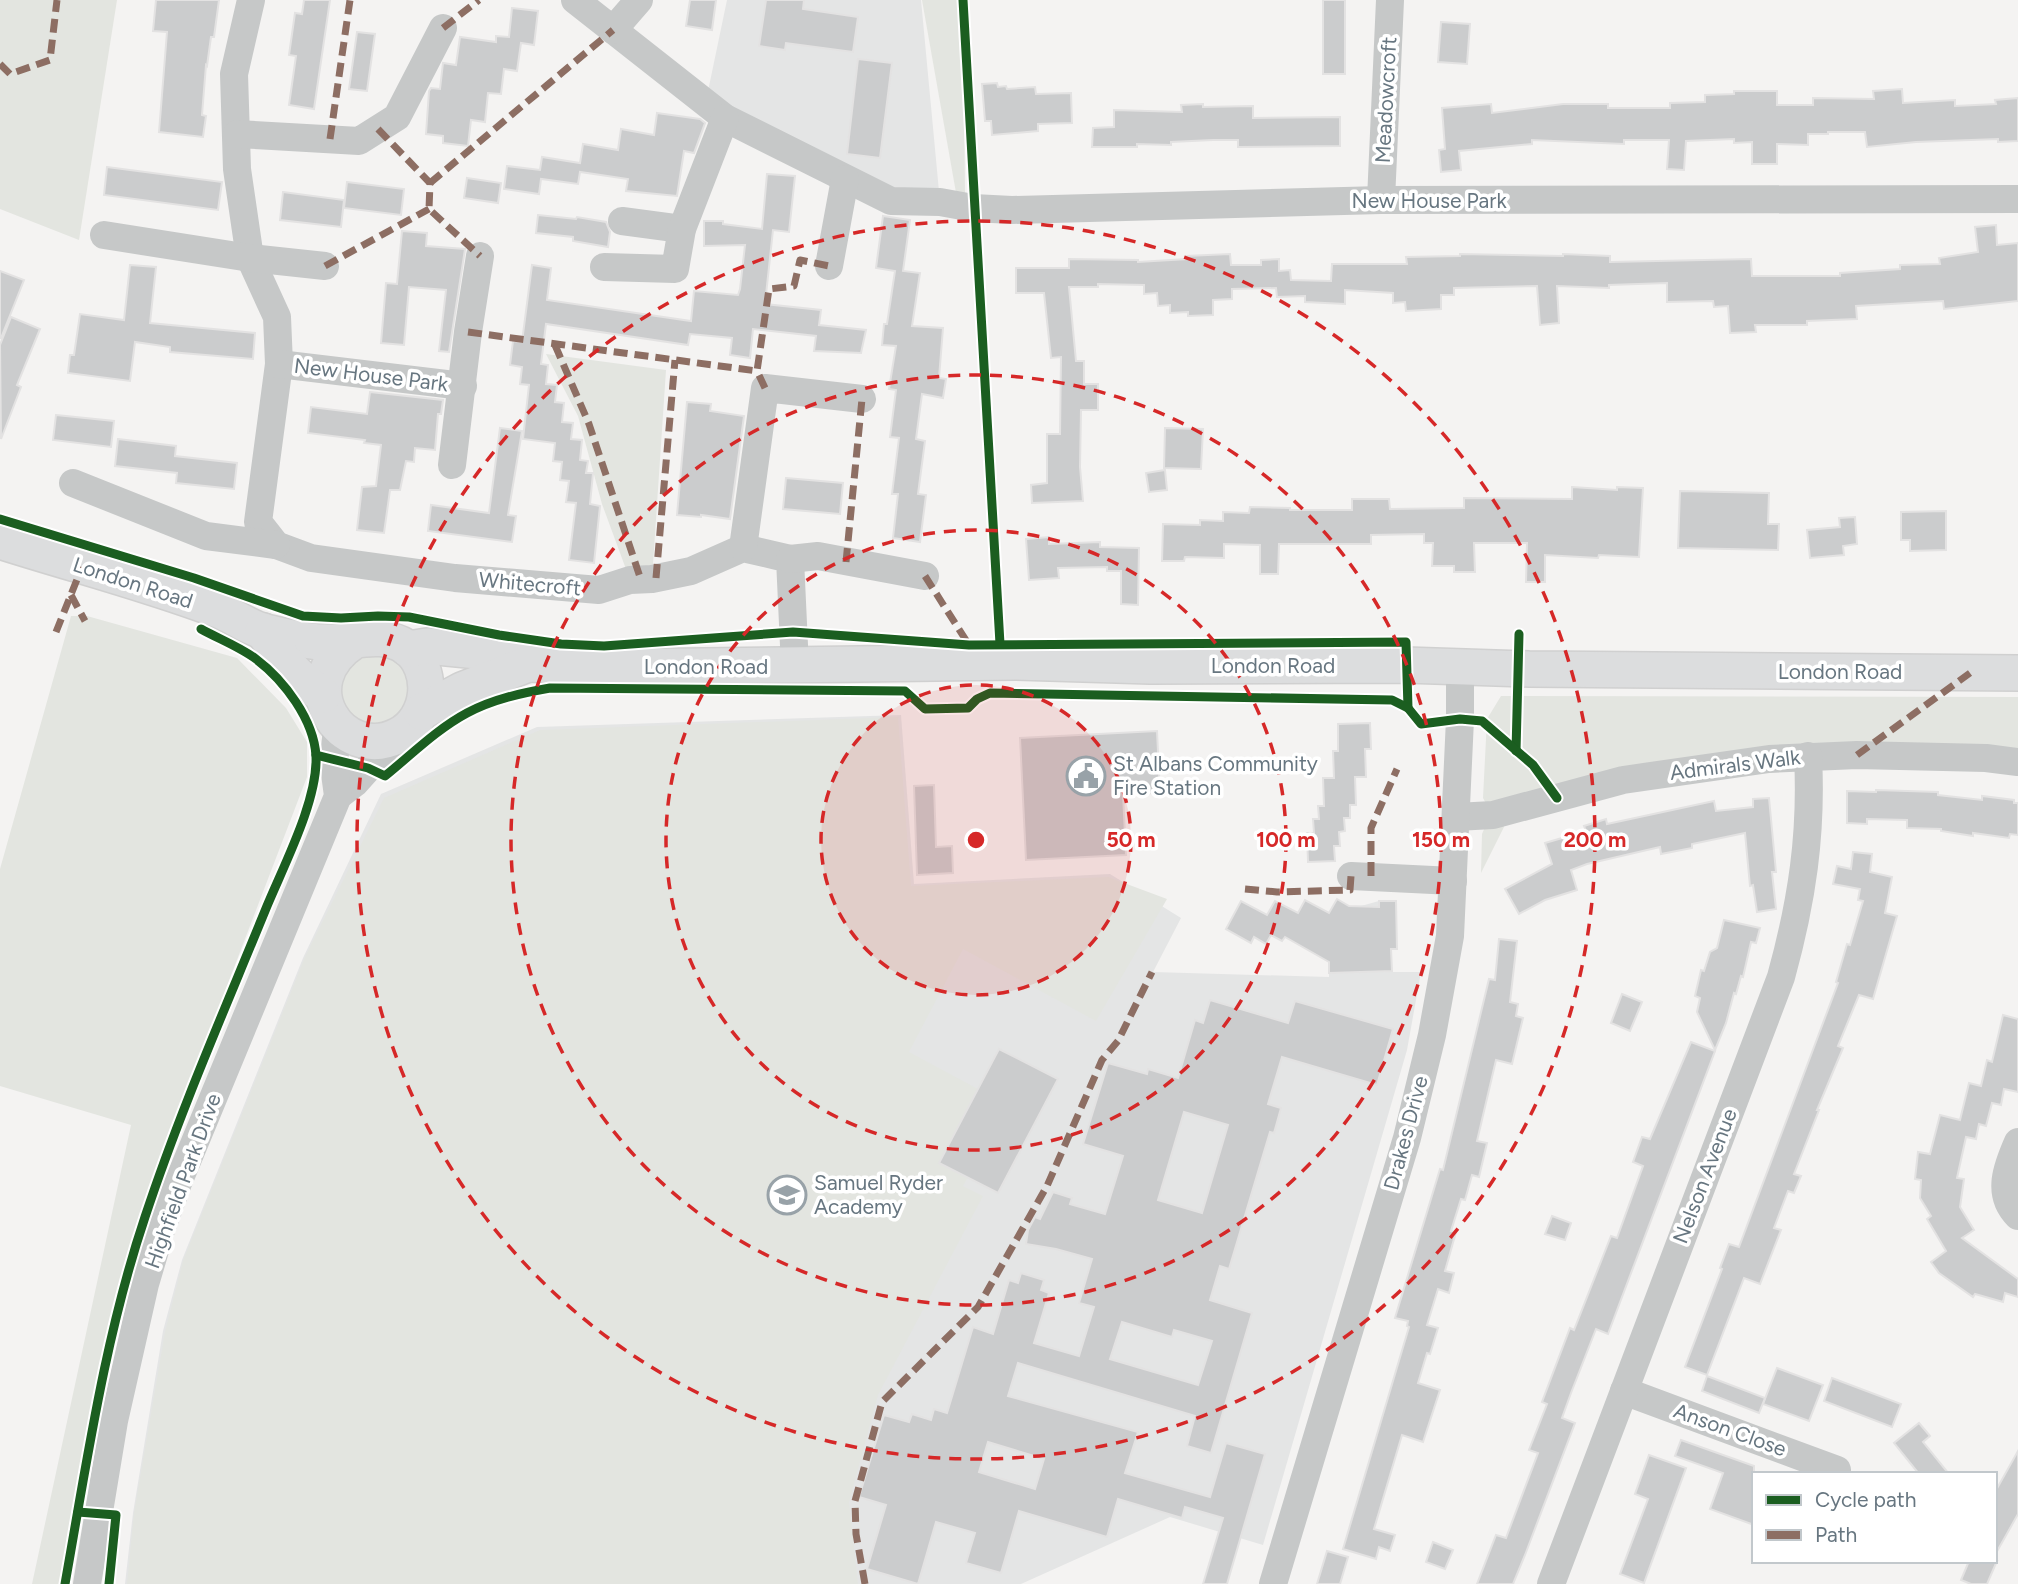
<svg xmlns="http://www.w3.org/2000/svg" width="2018" height="1584" viewBox="0 0 2018 1584" font-family="Figtree,sans-serif">
<style>
.built{fill:#e4e5e5}
.green{fill:#e3e5e0}
.building{fill:#cbcccd;stroke:#e3e2e2;stroke-width:2;fill-rule:evenodd}
.lines{fill:none;stroke-linecap:round;stroke-linejoin:round}
.major-casing{stroke:#d0d0d0;stroke-width:38}
.minor{stroke:#c6c8c8;stroke-width:28}
.major{stroke:#dcddde;stroke-width:35}
.quiet{stroke:#8d6e63;stroke-width:7;stroke-dasharray:14 7;stroke-linecap:butt}
.cycleway-casing{stroke:#fff;stroke-width:13}
.cycleway{stroke:#1b5e20;stroke-width:9}
.ring{fill:none;stroke:#d62828;stroke-width:3.5;stroke-dasharray:12 9}
.labels{text-anchor:middle;stroke-width:7;stroke-linejoin:round;paint-order:stroke}
.street-label{font-size:21px;fill:#677680;stroke:#fff}
.poi-label{font-size:21px;fill:#677680;stroke:#fff;text-anchor:start}
.centre{fill:#d62828;stroke:#fff;stroke-width:3.5}
.ring-label{font-size:21px;text-anchor:middle;font-weight:bold;fill:#d62828;stroke:#fff;stroke-width:7;stroke-linejoin:round;paint-order:stroke}
</style>
<rect width="100%" height="100%" fill="#f4f3f2"/>
<g class="built">
<polygon points="727,0 921,0 940,202 849,176 707,96"/>
<polygon points="901,715 914,884 1110,874 1181,918 1153,972 1329,977 1329,942 1361,906 1379,901 1396,901 1397,949 1392,949 1392,972 1421,972 1407,1050 1263,1545 1170,1517 1021,1584 125,1584 133,1513 163,1331 182,1260 303,958 381,794 537,727"/>
</g>
<g class="green">
<polygon points="0,0 117,0 79,240 0,209"/>
<polygon points="922,0 963,0 965,194 958,204"/>
<polygon points="546,354 666,370 652,579 630,580 602,504 578,416"/>
<polygon points="71,616 87,616 237,658 286,708 307,742 307,777 163,1153 122,1274 78,1482 61,1584 32,1584 131,1125 0,1086 0,869"/>
<path d="M 381,652 C 387,656 395,659 400,664 C 415,677 411,710 394,719 C 387,723 379,724 372,727 L 340,708 L 339,672 L 357,655 Z"/>
<polygon points="1501,696 2018,697 2018,752 1993,747 1817,743 1602,778 1489,809 1483,798 1487,719"/>
<polygon points="898,717 911,886 1108,877 1167,899 1096,1021 963,949 909,1052 978,1089 968,1177 963,1186 983,1196 878,1395 849,1502 858,1584 127,1584 134,1513 165,1332 183,1261 305,957 384,798 540,730"/>
<polygon points="1503,822 1504,827 1481,873 1482,834 1485,827"/>
</g>
<g class="building">
<polygon points="156,0 219,0 214,37 211,37 207,66 206,65 202,115 206,116 203,137 159,132 167,32 153,31"/>
<polygon points="304,0 330,0 314,109 289,105 296,56 289,55 295,13 302,14"/>
<polygon points="690,0 716,0 712,30 686,26"/>
<polygon points="766,0 804,0 803,9 858,17 853,52 786,43 785,50 759,46"/>
<rect x="1323" y="0" width="22" height="74"/>
<polygon points="512,8 538,11 534,45 521,43 517,71 504,69 501,94 488,93 485,122 471,120 468,146 443,143 443,136 426,134 429,91 431,88 440,89 443,63 456,65 460,37 496,42 496,36 509,37"/>
<polygon points="1441,22 1470,24 1467,64 1438,62"/>
<polygon points="357,32 375,34 367,91 349,89"/>
<polygon points="858,59 892,63 880,158 847,154"/>
<polygon points="997,83 998,87 1006,86 1007,89 1035,87 1036,94 1071,93 1072,123 1038,124 1038,131 992,135 991,121 985,121 982,84"/>
<polygon points="1902,89 1903,103 1955,100 1955,106 1996,104 1995,100 2018,98 2018,141 1998,142 1998,139 1916,142 1867,147 1865,132 1828,132 1828,134 1808,134 1808,145 1777,144 1777,164 1752,164 1752,142 1734,143 1734,139 1686,141 1684,170 1667,169 1669,140 1624,140 1624,144 1532,140 1532,144 1459,151 1461,170 1441,172 1439,150 1445,149 1442,108 1491,104 1492,113 1563,104 1608,104 1608,108 1670,108 1670,103 1705,102 1705,95 1734,94 1734,91 1777,91 1777,105 1813,105 1813,98 1874,99 1873,91"/>
<polygon points="1203,104 1203,107 1253,106 1253,118 1340,117 1340,146 1238,147 1238,140 1213,140 1171,142 1171,145 1137,144 1137,147 1092,147 1093,128 1114,127 1114,110 1182,112 1181,105"/>
<polygon points="657,113 700,119 705,123 694,153 684,151 677,196 626,191 628,179 580,172 578,184 541,179 539,194 504,189 507,166 540,170 542,157 580,163 583,144 618,150 621,129 654,135"/>
<polygon points="107,167 222,182 218,210 104,195"/>
<polygon points="767,174 795,176 789,232 773,230 765,304 821,310 819,325 866,330 861,353 814,351 816,336 753,329 750,358 730,355 732,338 690,334 688,345 546,324 541,364 548,365 546,384 557,385 555,402 564,403 562,422 573,423 571,439 582,440 580,460 588,461 586,473 593,473 590,504 600,506 594,563 569,560 576,503 566,502 569,481 560,480 562,462 553,461 555,443 523,439 529,385 520,384 522,367 510,365 513,341 522,342 532,265 551,268 547,300 691,321 694,291 738,295 740,289 745,245 704,246 704,221 723,221 723,224 762,229"/>
<polygon points="467,178 501,183 498,203 464,198"/>
<polygon points="347,182 404,189 401,215 344,208"/>
<polygon points="283,192 344,200 341,227 280,220"/>
<polygon points="538,215 576,219 577,217 606,222 610,232 608,247 573,241 573,237 536,233"/>
<polygon points="883,216 910,220 903,271 920,273 912,326 943,328 939,378 946,379 943,398 922,394 916,439 925,441 918,494 926,495 920,542 893,538 898,494 892,494 899,438 890,437 896,390 889,389 896,346 882,345 884,324 887,324 895,271 876,268"/>
<polygon points="1996,225 1997,245 2018,243 2018,301 1944,309 1943,301 1856,306 1857,319 1807,321 1807,325 1755,325 1756,332 1730,333 1728,306 1714,307 1713,301 1667,302 1667,283 1609,285 1609,288 1557,286 1559,323 1540,325 1537,286 1454,288 1454,295 1441,295 1441,309 1406,311 1405,302 1393,303 1393,293 1345,290 1345,304 1305,302 1305,296 1277,297 1276,288 1232,289 1232,299 1213,300 1213,315 1188,316 1188,312 1170,313 1170,305 1158,306 1157,293 1144,294 1144,285 1098,284 1098,287 1069,287 1076,361 1084,361 1084,384 1098,384 1098,410 1081,410 1080,467 1083,501 1032,503 1031,485 1047,483 1047,434 1060,434 1061,357 1051,358 1044,293 1016,293 1016,268 1069,268 1069,259 1138,260 1138,262 1187,259 1186,256 1230,254 1231,265 1261,265 1261,260 1279,259 1279,271 1290,270 1291,280 1331,281 1332,264 1407,264 1406,257 1460,256 1460,254 1563,256 1563,254 1610,256 1610,262 1751,259 1752,276 1840,276 1840,273 1900,269 1900,265 1940,264 1939,258 1978,252 1975,227"/>
<polygon points="402,231 427,233 426,246 465,249 449,352 439,351 446,290 409,287 404,345 381,343 386,283 397,284"/>
<polygon points="130,265 156,267 150,323 255,333 253,359 170,352 170,347 135,342 130,381 68,373 70,355 74,355 80,314 124,320"/>
<polygon points="0,271 24,280 1,338 0,338"/>
<polygon points="11,317 40,329 17,385 21,387 1,439 0,345"/>
<polygon points="370,392 443,400 441,414 438,414 435,450 415,448 414,462 406,461 400,490 390,490 384,533 357,530 362,487 376,486 381,445 364,443 365,440 308,433 311,407 367,414"/>
<polygon points="687,402 711,404 710,411 744,416 730,519 701,515 701,517 677,515"/>
<polygon points="56,415 114,421 111,447 53,440"/>
<polygon points="500,428 522,431 508,515 516,516 512,542 428,531 431,505 489,513"/>
<polygon points="1165,428 1203,429 1201,469 1164,468"/>
<polygon points="118,439 176,446 175,456 237,463 234,489 176,483 177,473 115,466"/>
<polygon points="1165,470 1167,490 1149,492 1146,473"/>
<polygon points="786,478 843,483 840,514 783,509"/>
<polygon points="1572,487 1617,490 1617,487 1643,488 1639,557 1599,555 1598,558 1545,555 1545,582 1526,582 1527,543 1474,543 1475,572 1454,572 1454,566 1432,566 1433,543 1424,543 1424,534 1371,535 1371,544 1279,544 1278,574 1260,574 1260,545 1224,544 1224,558 1185,557 1184,561 1162,561 1163,524 1200,525 1200,520 1223,521 1223,512 1249,513 1250,507 1290,508 1290,510 1352,510 1352,499 1389,499 1390,509 1464,508 1464,498 1572,499"/>
<polygon points="1680,491 1769,493 1768,524 1779,524 1778,550 1678,548"/>
<polygon points="1946,511 1946,550 1910,551 1910,540 1901,540 1901,512"/>
<polygon points="1855,517 1857,544 1843,546 1844,555 1810,558 1807,530 1840,527 1839,518"/>
<polygon points="1049,537 1049,544 1100,542 1100,547 1139,548 1138,605 1121,604 1121,571 1107,571 1107,567 1058,568 1059,578 1029,580 1026,539"/>
<polygon points="1370,723 1371,749 1365,749 1366,777 1355,777 1356,805 1350,805 1350,818 1344,818 1345,831 1339,832 1340,846 1334,846 1335,861 1308,862 1307,833 1314,833 1313,819 1319,819 1318,806 1324,806 1323,778 1334,778 1333,751 1338,751 1338,724"/>
<polygon points="1157,731 1160,793 1123,794 1126,855 1026,860 1020,738"/>
<polygon points="934,785 936,847 952,846 953,873 917,875 914,786"/>
<polygon points="1876,790 1938,792 1938,795 1982,800 1982,796 2014,800 2014,803 2018,803 2018,835 2010,834 2009,838 1973,833 1973,836 1941,831 1941,829 1907,828 1907,820 1867,819 1867,824 1847,823 1847,791 1876,792"/>
<polygon points="1769,798 1776,872 1772,872 1776,909 1757,912 1753,885 1750,886 1745,833 1692,844 1692,848 1661,854 1660,847 1587,864 1571,870 1577,890 1545,900 1519,914 1505,889 1552,864 1545,843 1586,831 1584,826 1606,819 1607,824 1714,801 1716,811 1753,807 1753,799"/>
<polygon points="1853,852 1872,854 1870,872 1892,877 1885,913 1897,916 1873,999 1859,995 1838,1046 1843,1048 1817,1110 1819,1110 1794,1174 1801,1176 1794,1193 1788,1191 1774,1228 1781,1230 1760,1284 1744,1278 1707,1375 1685,1367 1722,1269 1720,1268 1729,1244 1739,1247 1838,983 1836,982 1847,944 1850,945 1863,901 1858,900 1860,889 1833,884 1837,866 1851,869"/>
<polygon points="1337,899 1349,906 1379,907 1379,901 1396,901 1397,949 1391,949 1392,971 1329,973 1329,962 1285,937 1282,941 1271,935 1266,944 1254,937 1251,943 1226,929 1241,901 1267,915 1275,901 1298,913 1305,900 1329,913"/>
<polygon points="1724,920 1760,928 1756,943 1751,942 1743,977 1741,976 1736,994 1734,993 1726,1023 1715,1050 1697,1012 1700,998 1695,996 1701,970 1704,971 1710,952 1717,948"/>
<polygon points="1499,939 1517,941 1510,1002 1518,1004 1516,1016 1523,1018 1512,1064 1496,1060 1477,1141 1487,1143 1479,1177 1472,1175 1465,1200 1461,1199 1451,1231 1456,1232 1445,1271 1454,1273 1449,1293 1438,1289 1427,1325 1438,1328 1430,1354 1427,1353 1418,1383 1440,1390 1423,1442 1402,1435 1374,1529 1395,1535 1390,1551 1379,1547 1376,1559 1343,1549 1409,1327 1407,1326 1408,1321 1395,1318 1440,1169 1443,1170 1489,979 1495,980"/>
<polygon points="1622,994 1642,1002 1630,1031 1611,1023"/>
<path d="M 1210,1000 L 1288,1023 L 1295,1001 L 1393,1029 L 1377,1085 L 1282,1057 L 1268,1104 L 1281,1108 L 1274,1133 L 1270,1132 L 1229,1269 L 1220,1266 L 1210,1300 L 1252,1313 L 1211,1453 L 1187,1446 L 1195,1416 L 1018,1363 L 1008,1396 L 1138,1432 L 1125,1473 L 1210,1497 L 1226,1443 L 1265,1454 L 1227,1584 L 1203,1584 L 1223,1518 L 1185,1507 L 1182,1518 L 1118,1499 L 1107,1537 L 1019,1511 L 1001,1573 L 966,1563 L 975,1533 L 936,1522 L 918,1584 L 867,1569 L 886,1505 L 859,1497 L 884,1415 L 909,1422 L 912,1414 L 931,1420 L 934,1409 L 947,1413 L 973,1327 L 993,1334 L 1009,1280 L 1018,1283 L 1021,1273 L 1044,1280 L 1041,1290 L 1049,1293 L 1034,1343 L 1079,1356 L 1094,1307 L 1079,1303 L 1092,1259 L 1056,1249 L 1026,1244 L 1028,1230 L 1035,1217 L 1040,1219 L 1053,1192 L 1072,1198 L 1070,1204 L 1105,1214 L 1123,1156 L 1083,1144 L 1108,1063 L 1147,1074 L 1148,1069 L 1178,1078 L 1195,1020 L 1203,1023 ZM 1184,1112 L 1228,1125 L 1202,1213 L 1158,1200 ZM 1122,1322 L 1172,1337 L 1174,1330 L 1212,1341 L 1198,1385 L 1110,1359 ZM 988,1442 L 1044,1459 L 1035,1489 L 979,1472 Z"/>
<polygon points="2003,1015 2018,1019 2018,1092 2004,1089 2001,1105 1992,1103 1986,1126 1979,1124 1976,1139 1966,1137 1957,1178 1964,1179 1960,1207 1974,1230 1962,1238 2018,1279 2018,1297 2005,1293 2003,1302 1975,1294 1973,1297 1939,1273 1931,1262 1946,1251 1927,1219 1931,1216 1920,1198 1921,1180 1915,1179 1918,1152 1930,1154 1940,1115 1960,1120 1969,1083 1981,1086 1987,1060 1992,1062"/>
<polygon points="1691,1042 1715,1051 1608,1334 1596,1329 1571,1393 1562,1418 1575,1423 1525,1555 1513,1584 1477,1584 1496,1535 1506,1538 1538,1453 1529,1450 1547,1404 1542,1402 1570,1328 1574,1330 1611,1236 1617,1238 1643,1166 1633,1162 1642,1137 1650,1139"/>
<polygon points="999,1049 1058,1079 998,1193 939,1163"/>
<polygon points="1552,1216 1571,1223 1565,1240 1545,1234"/>
<polygon points="1777,1368 1823,1385 1809,1421 1763,1404"/>
<polygon points="1707,1376 1765,1398 1759,1413 1702,1391"/>
<polygon points="1832,1378 1901,1404 1892,1427 1824,1401"/>
<polygon points="1919,1423 1930,1436 1923,1442 1949,1474 1919,1474 1894,1443"/>
<polygon points="1681,1440 1754,1466 1754,1525 1710,1509 1723,1473 1675,1456"/>
<polygon points="2018,1451 2018,1514 1995,1555 1995,1492"/>
<polygon points="1649,1455 1686,1468 1644,1583 1620,1574 1648,1499 1635,1494"/>
<polygon points="1433,1542 1453,1550 1445,1569 1426,1562"/>
<polygon points="1327,1551 1348,1557 1340,1584 1317,1584"/>
<polygon points="1969,1561 1997,1561 1987,1584 1971,1584 1961,1580"/>
</g>
<g class="lines">
<defs>
<g id="major">
<path d="M 0,541 C 72,564 147,583 218,610 C 234,616 249,628 266,632 C 284,636 305,642 323,642 C 352,644 380,630 406,647 C 436,669 431,720 397,736 C 342,763 288,684 354,641"/>
<path d="M 263,631 C 281,658 296,678 323,695"/>
<polyline points="408,649 427,646 498,653 528,664 621,667 1015,662 1150,666 1405,665 1529,669 2018,673"/>
<polyline points="421,712 462,690 528,664"/>
</g>
</defs>
<use href="#major" class="major-casing"/>
<g class="minor">
<polyline points="251,0 234,74 237,169 250,258 277,317 279,364 258,522 276,545 311,558 455,578 599,590 630,580 652,579 691,571 743,548 790,559 795,667"/>
<polyline points="575,0 725,118 891,201 940,202 973,208 1012,210 1381,200 2018,199"/>
<polyline points="613,30 639,0"/>
<polyline points="237,134 359,141 397,117 443,28"/>
<polyline points="1381,200 1390,0"/>
<polyline points="622,221 682,229"/>
<polyline points="104,235 250,258 325,266"/>
<polyline points="829,266 845,179"/>
<polyline points="604,267 675,269 682,229 725,118"/>
<polyline points="279,364 463,386"/>
<polyline points="452,465 468,332 480,256"/>
<polyline points="73,483 206,536 276,545"/>
<polyline points="743,548 765,388 862,399"/>
<polyline points="790,559 818,556 925,576"/>
<polyline points="338,796 355,783 397,736"/>
<polyline points="1456,817 1493,815 1623,780 1769,759 1857,755 1986,758 2018,762"/>
<polyline points="1351,876 1453,881"/>
<path d="M 2018,1142 C 2007,1167 1996,1194 2018,1216"/>
<polyline points="1624,1391 1837,1470"/>
<path d="M 87,1584 L 114,1421 L 145,1284 L 161,1230 L 178,1183 L 338,796 C 334,772 333,750 338,726"/>
<polyline points="1273,1584 1407,1138 1432,1035 1450,936 1460,719 1460,668"/>
<path d="M 1551,1584 L 1781,977 C 1802,901 1812,834 1808,756"/>
</g>
<use href="#major" class="major"/>
<g class="quiet">
<polyline points="443,28 479,0"/>
<polyline points="0,64 10,74 50,60 57,0"/>
<polyline points="378,129 430,183 429,209 480,256"/>
<polyline points="330,139 350,0"/>
<polyline points="430,183 613,30"/>
<polyline points="325,266 429,209"/>
<polyline points="468,332 757,371"/>
<polyline points="555,345 589,424 641,580"/>
<polyline points="765,388 757,371 769,289 794,286 800,260 829,266"/>
<polyline points="846,562 862,399"/>
<polyline points="925,576 969,645"/>
<polyline points="656,578 675,360"/>
<polyline points="71,595 85,621"/>
<polyline points="56,632 82,567"/>
<polyline points="1857,755 1970,673"/>
<polyline points="1371,876 1371,828 1397,769"/>
<polyline points="1245,889 1277,892 1350,890 1351,876"/>
<polyline points="865,1584 856,1534 855,1501 882,1402 978,1307 1047,1186 1102,1060 1118,1041 1152,972"/>
</g>
<defs>
<g id="cycleway">
<polyline points="963,0 1000,644"/>
<polyline points="0,519 194,578 303,616 341,618 378,616 409,617 499,635 561,644 604,646 793,632 969,645 1406,642 1408,708"/>
<polyline points="1516,751 1519,634"/>
<path d="M 316,755 L 368,768 L 385,776 C 411,755 437,729 467,713 C 493,699 522,693 550,688 L 905,691 L 925,709 L 968,708 L 977,699 L 990,693 L 1392,700 L 1408,708 L 1421,724 L 1460,719 L 1482,721 L 1533,765 L 1557,798"/>
<polyline points="78,1512 116,1515 109,1584"/>
<path d="M 65,1584 C 87,1461 105,1336 145,1217 C 180,1111 225,1009 267,906 C 284,865 318,800 316,756 C 314,720 284,680 256,659 C 240,647 219,639 201,629"/>
</g>
</defs>
<use href="#cycleway" class="cycleway-casing"/>
<use href="#cycleway" class="cycleway"/>
</g>
<circle cx="976" cy="840" r="155" fill="#d62828" fill-opacity=".12"/>
<g class="ring">
<circle cx="976" cy="840" r="155"/>
<circle cx="976" cy="840" r="310"/>
<circle cx="976" cy="840" r="465"/>
<circle cx="976" cy="840" r="619"/>
</g>
<defs>
<symbol id="civic-ring" viewBox="-11 -11 22 22"><circle r="9.5" fill="#fff" stroke="#98a2a8" stroke-width="1.5"/><path d="M-.6-6.5H3V-4.5H.6V-3L4-1V1h2V6H-6V1h2V-1L-.6-3ZM-1.2 2.5V6h2.4V2.5Z" fill="#98a2a8"/></symbol>
<symbol id="school-ring" viewBox="-11 -11 22 22"><circle r="9.5" fill="#fff" stroke="#98a2a8" stroke-width="1.5"/><path d="M0-5L7-2L0 1L-7-2ZM-4 1L0 2.5L4 1V4Q0 6-4 4Z" fill="#98a2a8"/></symbol>
</defs>
<g fill-rule="evenodd">
<use href="#civic-ring" x="1064" y="754" width="44" height="44"/>
<use href="#school-ring" x="765" y="1173" width="44" height="44"/>
</g>
<g class="labels">
<g class="street-label">
<text transform="translate(1386 100) rotate(-87)" y="7">Meadowcroft</text>
<text x="1429" y="208">New House Park</text>
<text transform="translate(371 375) rotate(7)" y="7">New House Park</text>
<text transform="translate(133 583) rotate(18)" y="7">London Road</text>
<text transform="translate(530 584) rotate(5)" y="7">Whitecroft</text>
<text x="1273" y="673">London Road</text>
<text x="706" y="674">London Road</text>
<text x="1840" y="679">London Road</text>
<text transform="translate(1735 765) rotate(-7)" y="7">Admirals Walk</text>
<text transform="translate(1406 1133) rotate(-75)" y="7">Drakes Drive</text>
<text transform="translate(1705 1176) rotate(-69)" y="7">Nelson Avenue</text>
<text transform="translate(183 1181) rotate(-70)" y="7">Highfield Park Drive</text>
<text transform="translate(1730 1430) rotate(20)" y="7">Anson Close</text>
</g>
<g class="poi-label">
<text x="1113" y="771">St Albans Community<tspan x="1113" dy="24">Fire Station</tspan></text>
<text x="814" y="1190">Samuel Ryder<tspan x="814" dy="24">Academy</tspan></text>
</g>
</g>
<circle cx="976" cy="840" r="10" class="centre"/>
<g class="ring-label">
<text x="1131" y="847">50 m</text>
<text x="1286" y="847">100 m</text>
<text x="1441" y="847">150 m</text>
<text x="1595" y="847">200 m</text>
</g>
<rect x="1752" y="1472" width="245" height="91" fill="#ffffff" stroke="#c2c8cc" stroke-width="2"/>
<rect x="1766" y="1495" width="35" height="10" fill="#1b5e20" stroke="#c2c8cc" stroke-width="2"/>
<text x="1815" y="1507" font-size="21" fill="#677680">Cycle path</text>
<rect x="1766" y="1530" width="35" height="10" fill="#8d6e63" stroke="#c2c8cc" stroke-width="2"/>
<text x="1815" y="1542" font-size="21" fill="#677680">Path</text>
</svg>
